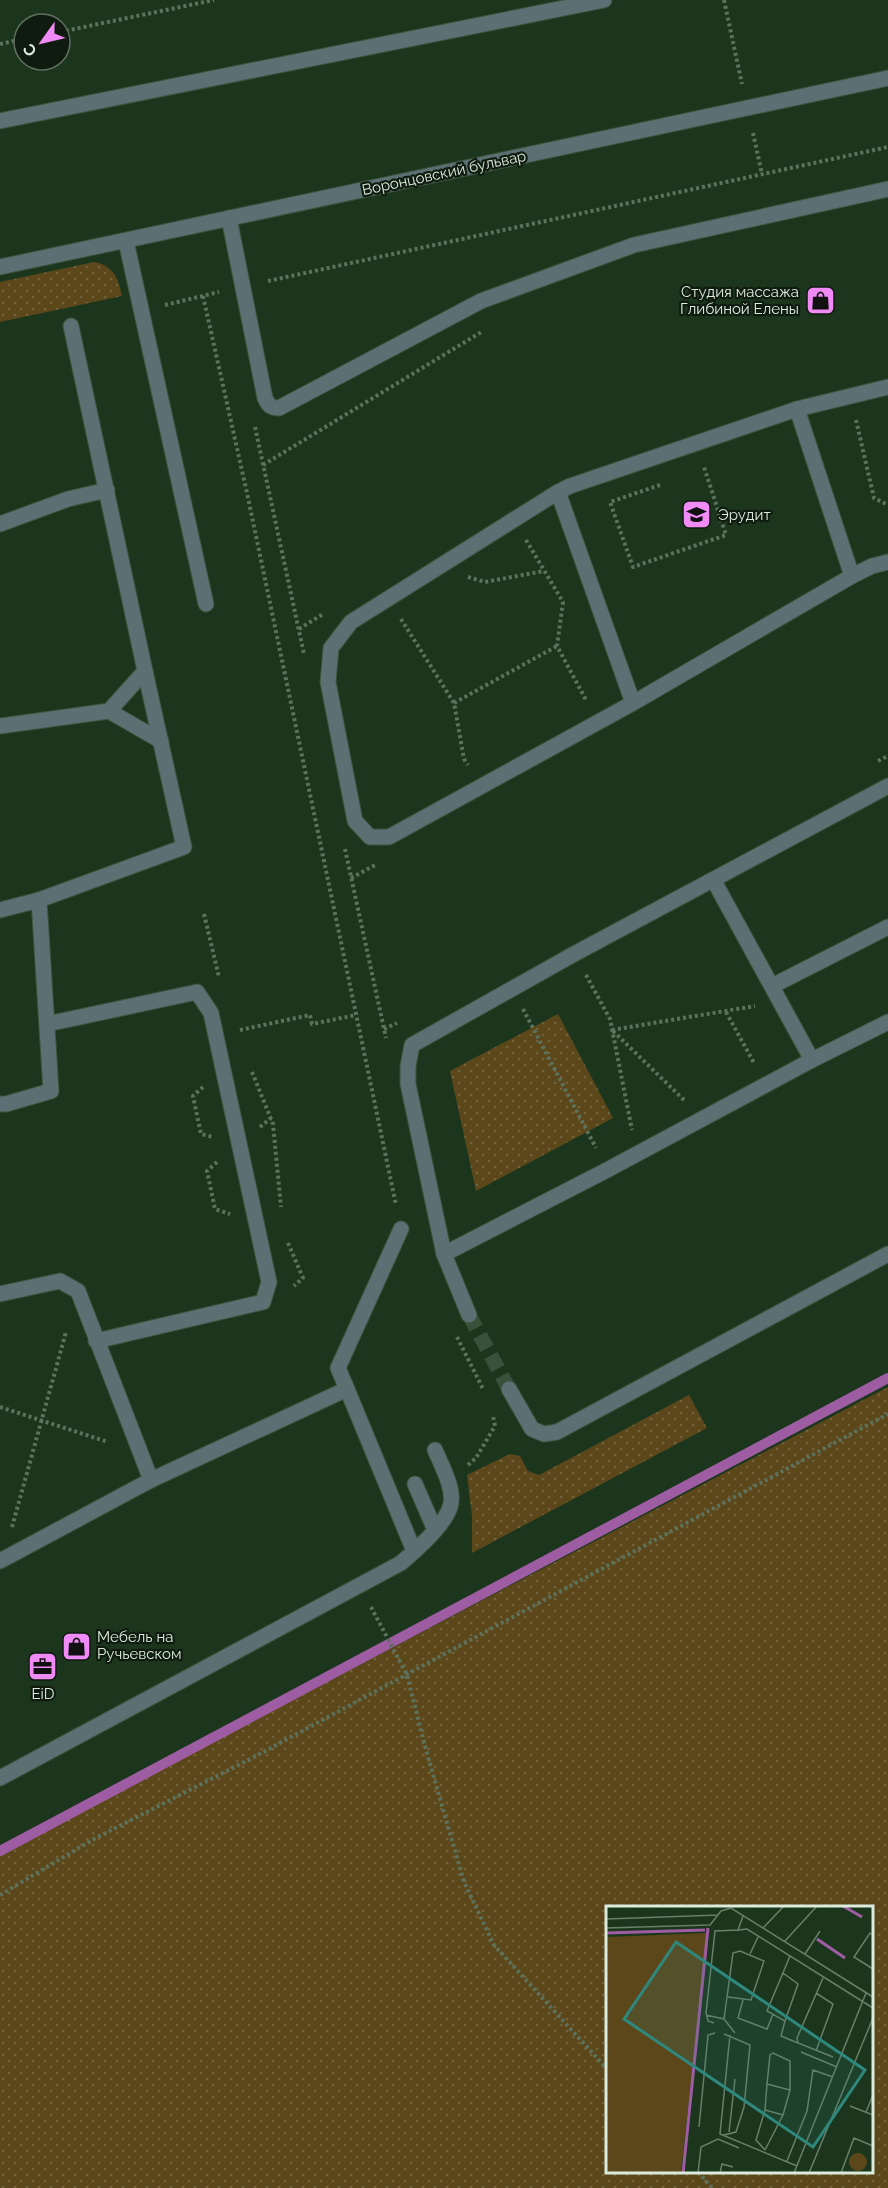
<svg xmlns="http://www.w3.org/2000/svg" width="888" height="2188" viewBox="0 0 888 2188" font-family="Raleway,sans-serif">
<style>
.grass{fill:url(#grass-dots);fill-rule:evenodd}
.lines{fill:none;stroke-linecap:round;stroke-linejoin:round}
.stream{stroke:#9e5da2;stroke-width:10}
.minor-tunnel{stroke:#39513a;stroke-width:15;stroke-dasharray:15 8;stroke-linecap:butt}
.minor-casing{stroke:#3b533c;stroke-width:17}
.path{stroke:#5c725c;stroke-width:4;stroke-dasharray:3 3;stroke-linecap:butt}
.minor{stroke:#5b7072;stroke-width:15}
.labels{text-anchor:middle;stroke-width:4.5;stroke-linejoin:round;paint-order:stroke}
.street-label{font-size:15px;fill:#dcecdc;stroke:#0f1b0f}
.poi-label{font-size:15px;fill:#dcecdc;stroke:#0f1b0f;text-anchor:start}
.inset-river{fill:none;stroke:#9e5da2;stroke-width:3}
.inset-road{fill:none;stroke:#697f69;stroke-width:1.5}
.view{fill:#2e887e;fill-opacity:0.15;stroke:#2e887e;stroke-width:3}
.inset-edge{fill:none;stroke:#dcecdc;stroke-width:3}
</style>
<defs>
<pattern id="grass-dots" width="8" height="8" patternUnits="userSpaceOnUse" patternTransform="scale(1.5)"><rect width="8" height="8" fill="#5b471a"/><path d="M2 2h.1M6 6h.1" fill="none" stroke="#72623b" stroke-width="1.8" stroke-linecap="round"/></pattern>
</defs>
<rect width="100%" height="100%" fill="#1c361d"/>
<g class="grass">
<path d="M 94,262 C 114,266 118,278 122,296 L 0,322 L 0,282 Z"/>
<polygon points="558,1014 613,1118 476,1191 450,1071"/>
<path d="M 888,1387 L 888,2188 L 0,2188 L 0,1854 ZM 608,1908 L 872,1908 L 872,2172 L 608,2172 Z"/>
<polygon points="689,1395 707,1428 472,1553 472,1516 467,1475 510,1454 520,1456 528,1471 539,1475"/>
</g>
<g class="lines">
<polyline class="stream" points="0,1851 888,1378"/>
<polyline class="minor-tunnel" points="469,1315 509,1389"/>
<defs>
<g id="minor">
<polyline points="0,121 604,0"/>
<path d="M 229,218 L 265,398 C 268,405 271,408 279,408 L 481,301 L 634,245 L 888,189"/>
<polyline points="126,241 206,604"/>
<polyline points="0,267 888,78"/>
<polyline points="797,409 888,387"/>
<polyline points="558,492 351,622 331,648 328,682 355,821 370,837 389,837 633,703 852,576 797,409 570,486 558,492 633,703"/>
<polyline points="0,524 68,499 107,490"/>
<polyline points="852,576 872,566 888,562"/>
<polyline points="109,711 161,741"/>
<polyline points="0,726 109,711 145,671 71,326"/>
<polyline points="714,881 812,1060"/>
<polyline points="0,910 39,900"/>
<polyline points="772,986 888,927"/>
<polyline points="47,1024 197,992 211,1013 269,1282 263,1302 96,1341"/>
<polyline points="0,1104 6,1104 51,1091 39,900 184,847 145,671"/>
<polyline points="444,1254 607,1170 812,1060 888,1022"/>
<polyline points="0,1294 60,1281 78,1291 151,1480"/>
<polyline points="469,1315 444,1254 408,1084 408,1066 412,1045 574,954 888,786"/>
<polyline points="347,1389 414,1551"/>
<polyline points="509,1389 532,1429 544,1434 557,1432 888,1254"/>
<polyline points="415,1484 435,1530"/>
<polyline points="0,1561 151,1480 347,1389 338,1368 401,1229"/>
<path d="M 0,1778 L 401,1563 C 416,1550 444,1526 450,1507 C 456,1491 441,1464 435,1450"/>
</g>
</defs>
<use href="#minor" class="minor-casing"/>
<g class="path">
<polyline points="724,0 742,84"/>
<polyline points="60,32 214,0"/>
<polyline points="0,44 24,39"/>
<polyline points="753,133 762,174"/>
<polyline points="268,281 888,147"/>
<polyline points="203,296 247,493 396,1205"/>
<polyline points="165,305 219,292"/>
<polyline points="856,420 874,498 888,505"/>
<polyline points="255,427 304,654"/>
<polyline points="263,465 483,331"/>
<polyline points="660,485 610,502 633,567 726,535 704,467"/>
<polyline points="526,540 563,602 557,646 586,700"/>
<polyline points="468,577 485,582 544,571"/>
<polyline points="401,619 454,703 464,759 468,765"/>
<polyline points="299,629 323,614"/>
<polyline points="454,703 557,646"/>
<polyline points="878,761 888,756"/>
<polyline points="345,849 386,1038"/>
<polyline points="351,878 377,864"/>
<polyline points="204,914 219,977"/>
<polyline points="586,975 610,1019 632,1130"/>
<polyline points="523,1009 596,1148"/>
<polyline points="726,1012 754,1063"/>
<polyline points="384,1029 397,1023"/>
<polyline points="240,1030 310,1015 312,1024 356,1015"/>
<polyline points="612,1030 755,1006"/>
<polyline points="613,1031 685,1101"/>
<polyline points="252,1072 273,1124 281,1207"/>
<polyline points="203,1087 193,1096 201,1134 213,1137"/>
<polyline points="260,1127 271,1118"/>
<polyline points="217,1162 207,1171 215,1209 230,1214"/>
<polyline points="288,1243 303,1278 294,1286"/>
<polyline points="457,1337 483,1389"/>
<polyline points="0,1407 108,1442"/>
<polyline points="468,1465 476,1458 495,1426 493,1416"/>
<polyline points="12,1527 66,1332"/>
<polyline points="371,1607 407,1675 426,1750 464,1882 494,1945 608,2070"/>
<polyline points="0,1895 92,1840 254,1757 888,1414"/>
<polyline points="698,2172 712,2188"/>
</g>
<use href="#minor" class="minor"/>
</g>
<defs>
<symbol id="shop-square" viewBox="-11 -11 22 22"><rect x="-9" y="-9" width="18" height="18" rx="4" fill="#f08bf6" stroke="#0f1b0f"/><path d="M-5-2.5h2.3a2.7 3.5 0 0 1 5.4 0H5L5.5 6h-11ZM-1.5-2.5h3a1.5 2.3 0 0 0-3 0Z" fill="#111"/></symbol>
<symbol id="school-square" viewBox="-11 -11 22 22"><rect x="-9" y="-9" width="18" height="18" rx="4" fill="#f08bf6" stroke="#0f1b0f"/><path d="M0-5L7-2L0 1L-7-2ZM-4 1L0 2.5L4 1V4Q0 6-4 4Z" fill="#111"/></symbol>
<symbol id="office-square" viewBox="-11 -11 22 22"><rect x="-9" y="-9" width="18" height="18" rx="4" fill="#f08bf6" stroke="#0f1b0f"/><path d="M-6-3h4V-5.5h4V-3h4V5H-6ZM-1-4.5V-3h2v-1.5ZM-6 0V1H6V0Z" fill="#111"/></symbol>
</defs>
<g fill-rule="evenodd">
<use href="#shop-square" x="804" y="284" width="33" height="33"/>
<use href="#school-square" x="680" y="498" width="33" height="33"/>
<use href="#shop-square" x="60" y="1630" width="33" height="33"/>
<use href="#office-square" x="26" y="1650" width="33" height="33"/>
</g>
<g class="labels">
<g class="street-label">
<text transform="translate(444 173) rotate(-12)" y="5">Воронцовский бульвар</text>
</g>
<g class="poi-label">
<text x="799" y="297" text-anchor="end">Студия массажа<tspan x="799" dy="17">Глибиной Елены</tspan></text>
<text x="718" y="520">Эрудит</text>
<text x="97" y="1642">Мебель на<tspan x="97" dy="17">Ручьевском</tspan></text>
<text x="43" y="1699" text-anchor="middle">EiD</text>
</g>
</g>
<g transform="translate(606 1906)">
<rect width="267" height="267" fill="#1c361d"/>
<path d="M 101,27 L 75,267 L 0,267 L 0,31 ZM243 256a9 9 0 1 1 18 0a9 9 0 1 1-18 0Z" fill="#5b471a"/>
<path class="inset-river" d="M 237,0 L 256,11M 0,27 L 99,24M 211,33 L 239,52M 77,267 L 102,22"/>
<path class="inset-road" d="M 137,10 L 132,24 L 141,23 L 267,102M 0,13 L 113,9M 0,22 L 104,19 L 115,5 L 125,2 L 267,91M 157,22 L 178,0M 267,29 L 264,27 L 248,51 L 267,63M 179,35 L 211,0M 144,48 L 152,31M 199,48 L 214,25M 184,50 L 161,105 L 179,115 L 175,130 L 192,137M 177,67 L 192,78 L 179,115M 217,72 L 191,132 L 192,137 L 227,151M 210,87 L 227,98 L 210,145M 122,91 L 145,94 L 158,55 L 134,45 L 127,47 L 118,113 L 129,127M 137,94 L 132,112 L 161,123 L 167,108M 100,109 L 118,113M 108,117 L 102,115 L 100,107 L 109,25 L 132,24M 118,128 L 144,139 L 138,201 L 130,226 L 118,229M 124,129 L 114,228 L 191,260M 195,146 L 231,161M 161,178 L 184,184 L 177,209 L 159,204 L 161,178 L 164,149 L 167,147 L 184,155 L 184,184M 244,200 L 267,209M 159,204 L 150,234 L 159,244M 260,206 L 267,189M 93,221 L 102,129 L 109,127M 123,226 L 129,173M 159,244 L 177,209M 181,255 L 201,205 L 207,164 L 227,171M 92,267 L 95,241 L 112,233 L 133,242M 114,267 L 116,258 L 127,261M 188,267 L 260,87M 203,267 L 267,112M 235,267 L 248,232 L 267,240"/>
<path class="view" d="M 70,36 L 259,164 L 207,241 L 18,113 Z"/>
<rect width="267" height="267" class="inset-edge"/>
</g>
<g transform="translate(42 42) rotate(236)"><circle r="28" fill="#0f1b0f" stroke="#616f61" stroke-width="1.5"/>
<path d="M0-4.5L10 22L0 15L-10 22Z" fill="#f08bf6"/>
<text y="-9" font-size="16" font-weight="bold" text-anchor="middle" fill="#dcecdc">С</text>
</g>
</svg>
